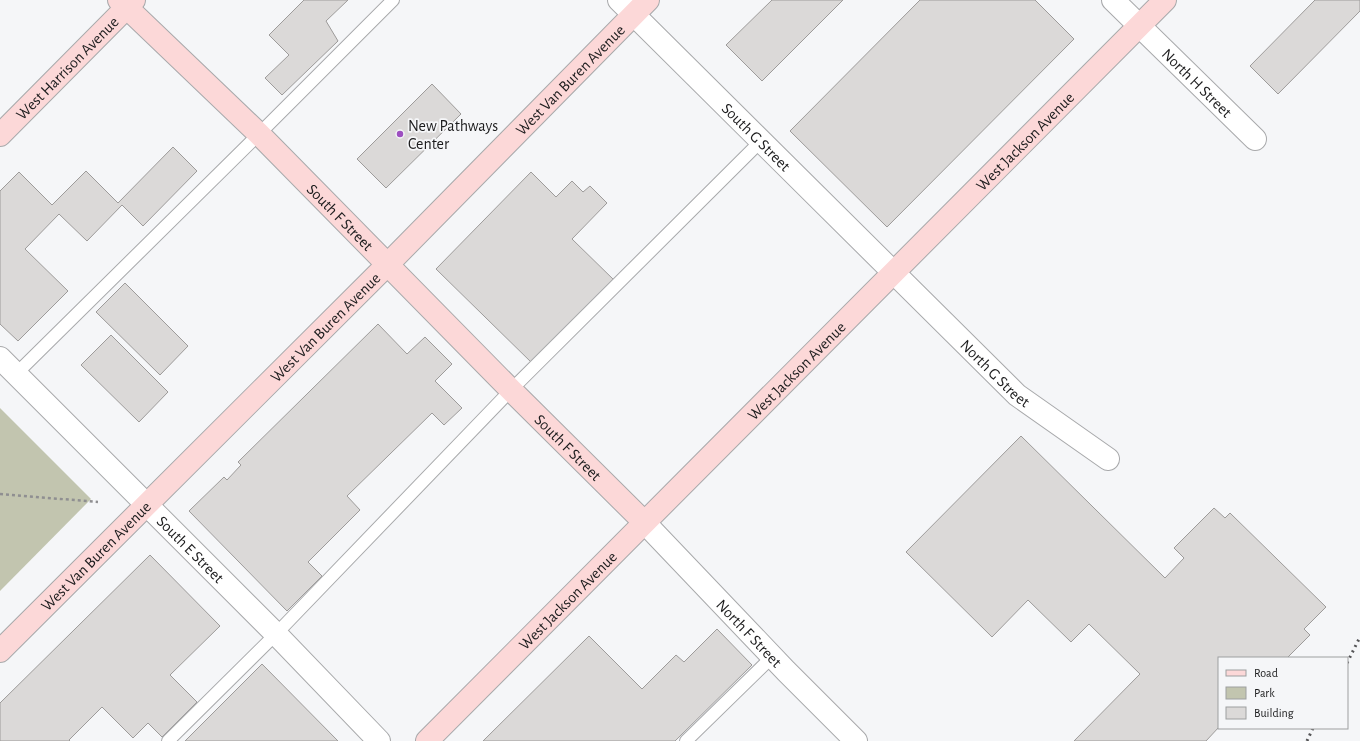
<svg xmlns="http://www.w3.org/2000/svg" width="1360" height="741" viewBox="0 0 1360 741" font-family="'Alegreya Sans',sans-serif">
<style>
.green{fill:#c2c5af}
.building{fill:#dbd9d8;stroke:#9d9b9a}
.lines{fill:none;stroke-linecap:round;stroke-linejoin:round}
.lane-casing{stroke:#a8a9ab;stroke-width:14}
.street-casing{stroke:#a8a9ab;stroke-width:24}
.secondary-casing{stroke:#a8a9ab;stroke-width:24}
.path{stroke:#8f8f91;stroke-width:2.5;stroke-dasharray:3 3;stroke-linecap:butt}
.lane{stroke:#fff;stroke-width:12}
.street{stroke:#fff;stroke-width:22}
.secondary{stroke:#fcd8d8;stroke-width:22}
.rail{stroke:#555557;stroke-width:3;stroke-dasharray:2 4;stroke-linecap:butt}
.poi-dot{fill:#9d4fc0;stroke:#f5f6f8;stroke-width:1.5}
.labels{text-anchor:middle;stroke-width:3.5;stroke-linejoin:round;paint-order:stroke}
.street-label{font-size:16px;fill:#1c1c1d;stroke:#f5f6f8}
.poi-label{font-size:16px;fill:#1c1c1d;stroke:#f5f6f8;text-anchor:start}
</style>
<rect width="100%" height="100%" fill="#f5f6f8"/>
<polygon class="green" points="0,408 91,499 0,591"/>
<g class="building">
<polygon points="304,0 348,0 326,21 338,41 282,95 265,78 289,55 269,35"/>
<polygon points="772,0 843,0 762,81 726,45"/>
<polygon points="920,0 1035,0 1074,39 887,227 790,131"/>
<polygon points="1315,0 1360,0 1360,11 1278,94 1250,66"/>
<polygon points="432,84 461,114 386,188 357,159"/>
<polygon points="173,147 197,171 143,226 122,205 87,241 59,214 25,249 68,291 18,341 0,324 0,191 19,172 52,205 86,171 118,203"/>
<polygon points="531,172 556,197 572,181 583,192 590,186 607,203 572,239 615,281 533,364 436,269"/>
<polygon points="125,283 188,346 160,375 96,312"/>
<polygon points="378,324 407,354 425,337 452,364 435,381 462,408 444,425 432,413 347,496 360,510 308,562 322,576 287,611 189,511 224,477 227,480 241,465 238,462"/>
<polygon points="111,335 168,392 139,422 81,365"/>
<polygon points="1021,436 1165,578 1184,558 1174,548 1214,508 1225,518 1230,513 1326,607 1304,629 1310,635 1287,658 1219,658 1219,727 1206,741 1074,741 1140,674 1089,624 1071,642 1028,600 992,637 906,552"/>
<polygon points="150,555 220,626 170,675 197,702 162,737 148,723 133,738 102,707 69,740 70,741 0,741 0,703"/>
<polygon points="717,629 752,665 675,741 483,741 589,636 642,689 676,655 684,662"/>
<polygon points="262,664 338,741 185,741"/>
</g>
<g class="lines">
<defs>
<g id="lane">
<polyline points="16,374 259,134 393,0"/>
<polyline points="168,741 276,634 511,390 761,141"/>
<polyline points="686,741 772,657"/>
</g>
<g id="street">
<path id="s1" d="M 619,0 L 1017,395 L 1108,459"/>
<path id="s2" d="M 1113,0 L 1255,139"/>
<path id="s3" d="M 0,358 L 276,634 L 379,741"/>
<path id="s4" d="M 644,522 L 786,671 L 856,741"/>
</g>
<g id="secondary">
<path id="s5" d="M 119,0 L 259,134 L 511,390 L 644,522"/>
<path id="s6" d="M 0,135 L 134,0"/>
<path id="s7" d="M 0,651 L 388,264 L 648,0"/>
<path id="s8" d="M 427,741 L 1165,0"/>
</g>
</defs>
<use href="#lane" class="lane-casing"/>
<use href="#street" class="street-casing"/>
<use href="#secondary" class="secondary-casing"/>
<polyline class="path" points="0,494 98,502"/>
<use href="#lane" class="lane"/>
<use href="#street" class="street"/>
<use href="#secondary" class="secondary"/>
<g class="rail">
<polyline points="1347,663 1360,637"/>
<polyline points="1307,741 1313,728"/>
</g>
</g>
<circle class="poi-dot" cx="400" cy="134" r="4"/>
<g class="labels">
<g class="street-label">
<text dy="6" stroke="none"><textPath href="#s6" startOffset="95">West Harrison Avenue</textPath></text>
<text dy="6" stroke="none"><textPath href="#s7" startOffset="807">West Van Buren Avenue</textPath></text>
<text dy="6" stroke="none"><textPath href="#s2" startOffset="118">North H Street</textPath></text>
<text dy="6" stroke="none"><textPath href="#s1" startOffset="194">South G Street</textPath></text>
<text dy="6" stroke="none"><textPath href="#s8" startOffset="847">West Jackson Avenue</textPath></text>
<text dy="6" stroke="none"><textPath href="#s5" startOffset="310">South F Street</textPath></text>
<text dy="6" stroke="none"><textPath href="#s7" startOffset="459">West Van Buren Avenue</textPath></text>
<text dy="6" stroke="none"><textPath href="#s8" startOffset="523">West Jackson Avenue</textPath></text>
<text dy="6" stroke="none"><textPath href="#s1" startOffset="530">North G Street</textPath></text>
<text dy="6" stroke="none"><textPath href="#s5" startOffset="634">South F Street</textPath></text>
<text dy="6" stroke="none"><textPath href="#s3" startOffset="270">South E Street</textPath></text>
<text dy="6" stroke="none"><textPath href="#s7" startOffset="135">West Van Buren Avenue</textPath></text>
<text dy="6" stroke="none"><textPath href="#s8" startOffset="199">West Jackson Avenue</textPath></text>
<text dy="6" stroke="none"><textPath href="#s4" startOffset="153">North F Street</textPath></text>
</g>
<g class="poi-label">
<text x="408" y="131">New Pathways<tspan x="408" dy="18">Center</tspan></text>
</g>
</g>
<rect x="1218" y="657" width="130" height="72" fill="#f5f6f8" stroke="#9e9fa0"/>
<rect x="1226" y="670" width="20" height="6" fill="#fcd8d8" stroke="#9e9fa0"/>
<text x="1254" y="677" font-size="12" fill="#1c1c1d">Road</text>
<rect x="1226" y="687" width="20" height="12" fill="#c2c5af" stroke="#9e9fa0"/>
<text x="1254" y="697" font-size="12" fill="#1c1c1d">Park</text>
<rect x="1226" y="707" width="20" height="12" fill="#dbd9d8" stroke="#9e9fa0"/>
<text x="1254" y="717" font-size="12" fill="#1c1c1d">Building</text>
</svg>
